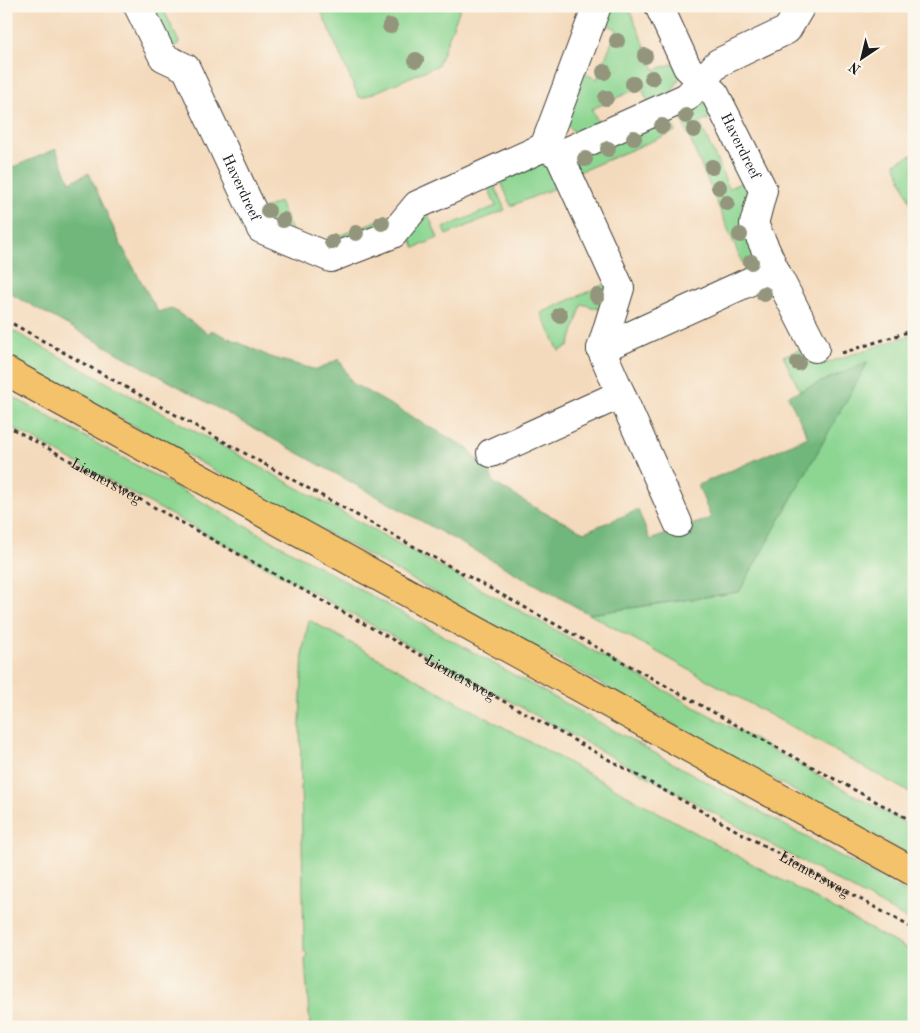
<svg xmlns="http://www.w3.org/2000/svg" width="920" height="1033" viewBox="0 0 920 1033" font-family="'Old Standard TT',serif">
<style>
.green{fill:#8cd692;stroke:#547957}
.forest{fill:#71b77c;stroke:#466a4c}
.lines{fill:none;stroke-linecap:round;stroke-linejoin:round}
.minor-casing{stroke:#3c3834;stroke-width:30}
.major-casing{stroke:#3c3834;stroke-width:30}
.path{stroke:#3c3834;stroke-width:3;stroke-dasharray:4 4;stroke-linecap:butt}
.minor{stroke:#fff;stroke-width:28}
.major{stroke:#f3c26a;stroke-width:28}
.tree{fill:#93957b}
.labels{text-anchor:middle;stroke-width:4;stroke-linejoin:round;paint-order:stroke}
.street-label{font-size:15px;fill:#1c1c1c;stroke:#fbf7ec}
</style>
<rect width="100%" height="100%" fill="#fbf7ec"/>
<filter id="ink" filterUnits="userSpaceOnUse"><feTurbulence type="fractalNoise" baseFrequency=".02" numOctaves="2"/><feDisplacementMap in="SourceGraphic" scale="10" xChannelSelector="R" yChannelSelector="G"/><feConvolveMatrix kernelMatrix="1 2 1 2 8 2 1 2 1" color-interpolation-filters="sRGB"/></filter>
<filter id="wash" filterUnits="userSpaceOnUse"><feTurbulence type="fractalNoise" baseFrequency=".0096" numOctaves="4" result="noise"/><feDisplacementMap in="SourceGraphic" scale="20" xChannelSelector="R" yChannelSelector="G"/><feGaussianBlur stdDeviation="1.12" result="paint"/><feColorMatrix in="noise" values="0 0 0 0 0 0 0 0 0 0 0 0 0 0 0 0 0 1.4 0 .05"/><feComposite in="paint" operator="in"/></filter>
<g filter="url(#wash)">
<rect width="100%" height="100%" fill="#f4dabc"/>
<g class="green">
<polygon points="149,6 162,6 179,42 176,47 165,41"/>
<polygon points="319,6 461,6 438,65 362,98 358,96"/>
<polygon points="607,6 628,6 655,70 674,63 680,77 670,95 649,104 641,87 592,109 600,127 582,135 570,129 564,114 580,72 597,79 617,29 601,22"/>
<polygon points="699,102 706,103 717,115 700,123 729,188 747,180 761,267 747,274 678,111"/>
<polygon points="668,114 676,131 579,172 572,155"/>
<polygon points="914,154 914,212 895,163"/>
<path d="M 538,163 C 553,163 556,174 562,185 L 511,206 L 500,179 Z"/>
<polygon points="493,182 505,210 446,235 443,228 496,206 487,185"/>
<polygon points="279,202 294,235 265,220 261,210"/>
<polygon points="426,210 438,238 415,248 409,235"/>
<polygon points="389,216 381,228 330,248 321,243"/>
<polygon points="605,284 608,292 602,310 582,304 569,346 559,351 541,313"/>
<polygon points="6,327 914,828 914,857 6,355"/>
<polygon points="914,334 914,795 589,614 739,592 867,362 800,391 783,356 807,347 823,364"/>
<polygon points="6,393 914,897 914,923 6,424"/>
<polygon points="309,620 914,953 914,1027 310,1027 305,961 307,955 304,951 300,722 303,649"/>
</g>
<polygon class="forest" points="56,149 70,182 89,173 120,243 158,312 171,308 209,334 211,330 273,358 317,370 339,359 352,383 469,449 476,460 486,464 494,483 539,510 584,532 638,510 650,540 711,518 698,485 808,437 788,396 868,362 739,592 589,614 6,291 6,170"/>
</g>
<g filter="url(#ink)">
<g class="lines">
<defs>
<g id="minor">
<path id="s2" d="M 138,6 L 163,57 L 186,68 L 261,229 L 331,258 L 393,234 L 417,205 L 544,147 L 597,6"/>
<path id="s3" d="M 659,6 L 687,67 L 715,94 L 763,190 L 754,224 L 775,270 L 815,348"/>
<polyline points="544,147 559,155 620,288 601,349 678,523"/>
<polyline points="559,155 687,97 718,63 787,30 801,6"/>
<polyline points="601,349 775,270"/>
<polyline points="491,453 621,394"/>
</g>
<polyline id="major" points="6,371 914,872"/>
</defs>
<use href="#minor" class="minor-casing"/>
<use href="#major" class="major-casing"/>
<g class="path">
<path d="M 6,320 C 182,419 358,516 535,613 C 661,683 787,754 914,822"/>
<polyline points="842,353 914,330"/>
<path id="s1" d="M 6,425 L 914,929"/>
</g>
<use href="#minor" class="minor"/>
<use href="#major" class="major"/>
</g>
<g class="tree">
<circle cx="390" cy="26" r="8"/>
<circle cx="617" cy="41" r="8"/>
<circle cx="645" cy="56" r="8"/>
<circle cx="416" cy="60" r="8"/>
<circle cx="604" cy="72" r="8"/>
<circle cx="652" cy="78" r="8"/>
<circle cx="633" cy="84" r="8"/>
<circle cx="606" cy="98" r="8"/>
<circle cx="686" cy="116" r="8"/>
<circle cx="662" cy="126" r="8"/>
<circle cx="694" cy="130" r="8"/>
<circle cx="634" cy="138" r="8"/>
<circle cx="608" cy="149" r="8"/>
<circle cx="585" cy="159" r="8"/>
<circle cx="712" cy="167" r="8"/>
<circle cx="719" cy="187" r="8"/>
<circle cx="727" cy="203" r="8"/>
<circle cx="268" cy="211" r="8"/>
<circle cx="283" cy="220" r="8"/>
<circle cx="382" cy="223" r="8"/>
<circle cx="356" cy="233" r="8"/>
<circle cx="740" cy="235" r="8"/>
<circle cx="332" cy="242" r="8"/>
<circle cx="751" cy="262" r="8"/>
<circle cx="764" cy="294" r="8"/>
<circle cx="597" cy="296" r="8"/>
<circle cx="560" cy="315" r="8"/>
<circle cx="798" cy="363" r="8"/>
</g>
</g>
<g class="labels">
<g class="street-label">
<text dy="5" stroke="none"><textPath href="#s3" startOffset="164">Haverdreef</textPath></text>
<text dy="5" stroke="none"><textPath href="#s2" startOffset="214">Haverdreef</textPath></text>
<text dy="5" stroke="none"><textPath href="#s1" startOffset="115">Liemersweg</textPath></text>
<text dy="5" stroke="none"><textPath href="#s1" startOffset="520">Liemersweg</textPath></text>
<text dy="5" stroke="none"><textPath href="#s1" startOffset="925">Liemersweg</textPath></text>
</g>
</g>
<rect width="920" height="1033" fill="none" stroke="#fbf7ec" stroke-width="25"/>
<g transform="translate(862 58) rotate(215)" stroke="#fbf7ec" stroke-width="4" paint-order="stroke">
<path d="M0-4L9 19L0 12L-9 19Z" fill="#1c1c1c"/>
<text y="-8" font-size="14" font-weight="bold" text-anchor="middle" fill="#1c1c1c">N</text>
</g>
</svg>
